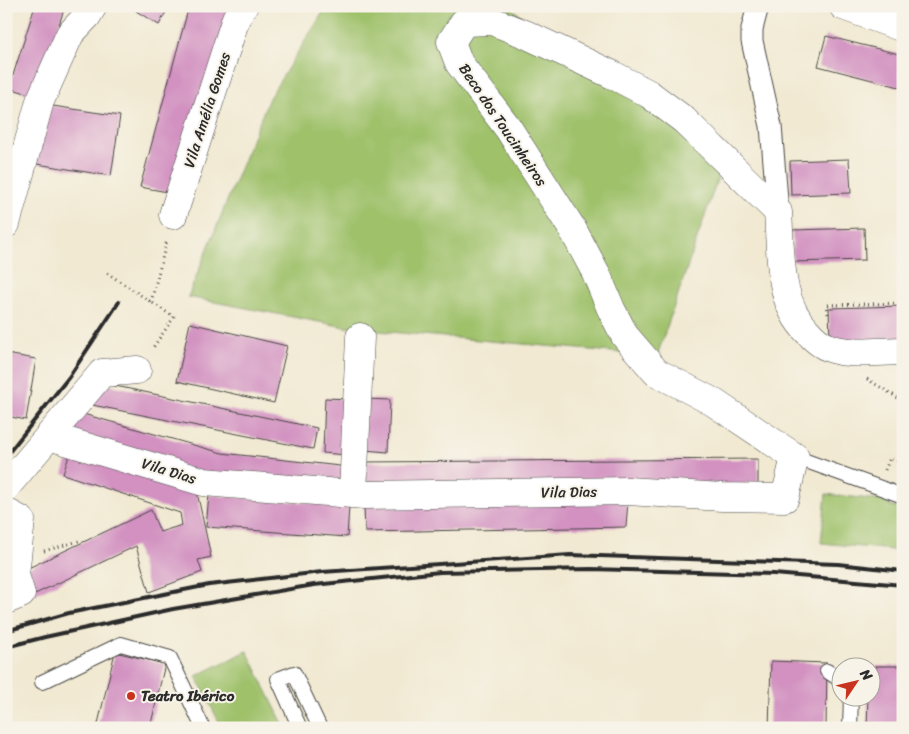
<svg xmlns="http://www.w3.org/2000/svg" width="909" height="734" viewBox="0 0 909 734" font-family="Sriracha,sans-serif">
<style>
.green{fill:#9fc16b;stroke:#65764b}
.building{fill:#d291c1}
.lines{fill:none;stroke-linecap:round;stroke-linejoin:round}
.service-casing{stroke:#494844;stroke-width:16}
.pedestrian-casing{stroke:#494844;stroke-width:23}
.minor-casing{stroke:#494844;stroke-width:29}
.path{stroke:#494844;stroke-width:3;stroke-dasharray:1 4;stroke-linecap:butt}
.service{stroke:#fff;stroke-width:14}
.pedestrian{stroke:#fff;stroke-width:21}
.minor{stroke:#fff;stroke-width:28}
.rail{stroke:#2b2b2b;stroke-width:4}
.poi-dot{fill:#c8321e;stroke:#f7f3e8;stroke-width:2}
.labels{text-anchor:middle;stroke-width:4;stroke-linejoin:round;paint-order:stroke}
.street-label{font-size:15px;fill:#2b2b2b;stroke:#f7f3e8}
.poi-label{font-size:15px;font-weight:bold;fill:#2b2b2b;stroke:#f7f3e8;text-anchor:start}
</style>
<rect width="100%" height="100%" fill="#f7f3e8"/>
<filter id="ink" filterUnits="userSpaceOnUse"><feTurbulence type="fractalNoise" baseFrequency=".02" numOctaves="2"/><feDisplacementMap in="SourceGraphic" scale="10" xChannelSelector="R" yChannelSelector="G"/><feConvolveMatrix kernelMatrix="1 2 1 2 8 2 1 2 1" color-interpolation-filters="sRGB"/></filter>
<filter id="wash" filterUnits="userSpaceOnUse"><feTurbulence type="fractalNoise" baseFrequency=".0096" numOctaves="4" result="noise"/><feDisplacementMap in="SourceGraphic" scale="20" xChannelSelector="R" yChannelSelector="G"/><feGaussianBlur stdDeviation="1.12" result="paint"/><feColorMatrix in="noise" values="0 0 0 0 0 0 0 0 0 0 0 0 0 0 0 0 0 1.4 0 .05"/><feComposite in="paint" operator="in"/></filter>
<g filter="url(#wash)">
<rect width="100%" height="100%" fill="#f1e9d2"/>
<g class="green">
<polygon points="327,6 510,6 525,20 728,148 657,356 356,329 188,297 269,98"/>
<polygon points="826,494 888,501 888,506 903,508 903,551 821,543"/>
<polygon points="247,651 285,728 222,728 196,676"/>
</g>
<g id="blocks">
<g class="building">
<polygon points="35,6 65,6 36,96 9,88"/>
<polygon points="139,6 166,6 168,8 159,25 136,11"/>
<polygon points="189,6 231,6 173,193 140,187"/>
<polygon points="826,36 903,55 903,88 818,66"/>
<polygon points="46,105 120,116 111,176 37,164"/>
<polygon points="849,159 851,193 791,195 790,161"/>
<polygon points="900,225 903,225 903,259 901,259"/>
<polygon points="864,228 865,260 793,262 792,230"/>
<polygon points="903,306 903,338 830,340 829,308"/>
<polygon points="190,323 287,346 274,403 177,381"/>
<polygon points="6,354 36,359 26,420 6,416"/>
<polygon points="101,383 317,428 313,449 82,403"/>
<polygon points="325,398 349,399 347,455 323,453"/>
<polygon points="366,399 390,400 388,452 364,450"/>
<polygon points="76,412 222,453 349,467 347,489 217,477 58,431"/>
<polygon points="71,450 197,492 211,557 198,560 202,572 149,592 136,546 33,595 22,571 151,510 160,532 182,525 180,513 63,474"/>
<polygon points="758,459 758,485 364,488 363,462"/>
<polygon points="209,495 349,506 347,537 206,527"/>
<polygon points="628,500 626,527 365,532 364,505"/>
<polygon points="115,652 165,664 150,728 97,728"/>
<polygon points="771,661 827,663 826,728 769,728"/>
<polygon points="876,666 903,666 903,728 867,728 868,696 872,696 872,682 876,682"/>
</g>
</g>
</g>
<g filter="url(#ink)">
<use href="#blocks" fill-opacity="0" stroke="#494844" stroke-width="1"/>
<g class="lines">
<defs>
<g id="service">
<polyline points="795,457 903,496"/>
<polyline points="827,671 842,681"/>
<polyline points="42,682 121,644 170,658 203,728"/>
<polyline points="300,728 278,679 294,673 320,728"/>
<polyline points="850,728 851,696"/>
</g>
<polyline id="pedestrian" points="758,6 752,29 752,41 771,126 778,212"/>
<g id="minor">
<polyline points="843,6 903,28"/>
<polyline points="173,215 236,18 244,6"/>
<polyline points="6,224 40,101 70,34 87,16 93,6"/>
<path d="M 49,436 L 204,482 L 364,495 L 628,491 L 722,497 L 785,498 L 795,457 L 713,402 L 656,372 L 625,336 L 611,309 L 596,273 L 573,230 L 508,128 L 459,63 L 451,42 L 464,22 L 492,21 L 525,34 L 613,75 L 649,94 L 684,120 L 778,212 C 781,252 777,302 808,332 C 814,339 821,345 830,348 C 852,356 880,351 903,351"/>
<polyline points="6,487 102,373 137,370"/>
<polyline points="353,493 360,337"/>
<polyline points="6,512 21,520 15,575 21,594 6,600"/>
</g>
</defs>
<use href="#service" class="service-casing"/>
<use href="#pedestrian" class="pedestrian-casing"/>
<use href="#minor" class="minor-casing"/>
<g class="path">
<polyline points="107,273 174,317 152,349"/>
<polyline points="151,302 167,240"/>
<polyline points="828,314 827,305 903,303"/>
<polyline points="867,379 903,401"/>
<polyline points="885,470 890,458 903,463"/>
<polyline points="44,551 79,541"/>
</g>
<use href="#service" class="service"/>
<use href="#pedestrian" class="pedestrian"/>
<use href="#minor" class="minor"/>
<g class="rail">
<polyline points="6,456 69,377 119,302"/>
<polyline points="6,631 69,613 209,585 322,572 570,555 838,564 903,571"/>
<polyline points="6,647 45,637 173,609 314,585 440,572 591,569 774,574 903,585"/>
</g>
</g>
</g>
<circle class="poi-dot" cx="131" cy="696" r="5"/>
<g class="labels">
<g class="street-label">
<text transform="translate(207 110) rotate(-72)" y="5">Vila Amélia Gomes</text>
<text transform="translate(503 125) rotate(56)" y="5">Beco dos Toucinheiros</text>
<text transform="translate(169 471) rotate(17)" y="5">Vila Dias</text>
<text transform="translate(569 492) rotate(-1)" y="5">Vila Dias</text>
</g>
<g class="poi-label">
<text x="141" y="701">Teatro Ibérico</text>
</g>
</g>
<rect width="909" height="734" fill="none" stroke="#f7f3e8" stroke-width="25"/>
<g transform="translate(856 682) rotate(55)"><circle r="24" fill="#f7f3e8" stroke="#a5a39c"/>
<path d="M0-4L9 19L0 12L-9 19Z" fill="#c8321e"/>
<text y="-8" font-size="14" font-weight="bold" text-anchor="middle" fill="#2b2b2b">N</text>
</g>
</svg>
